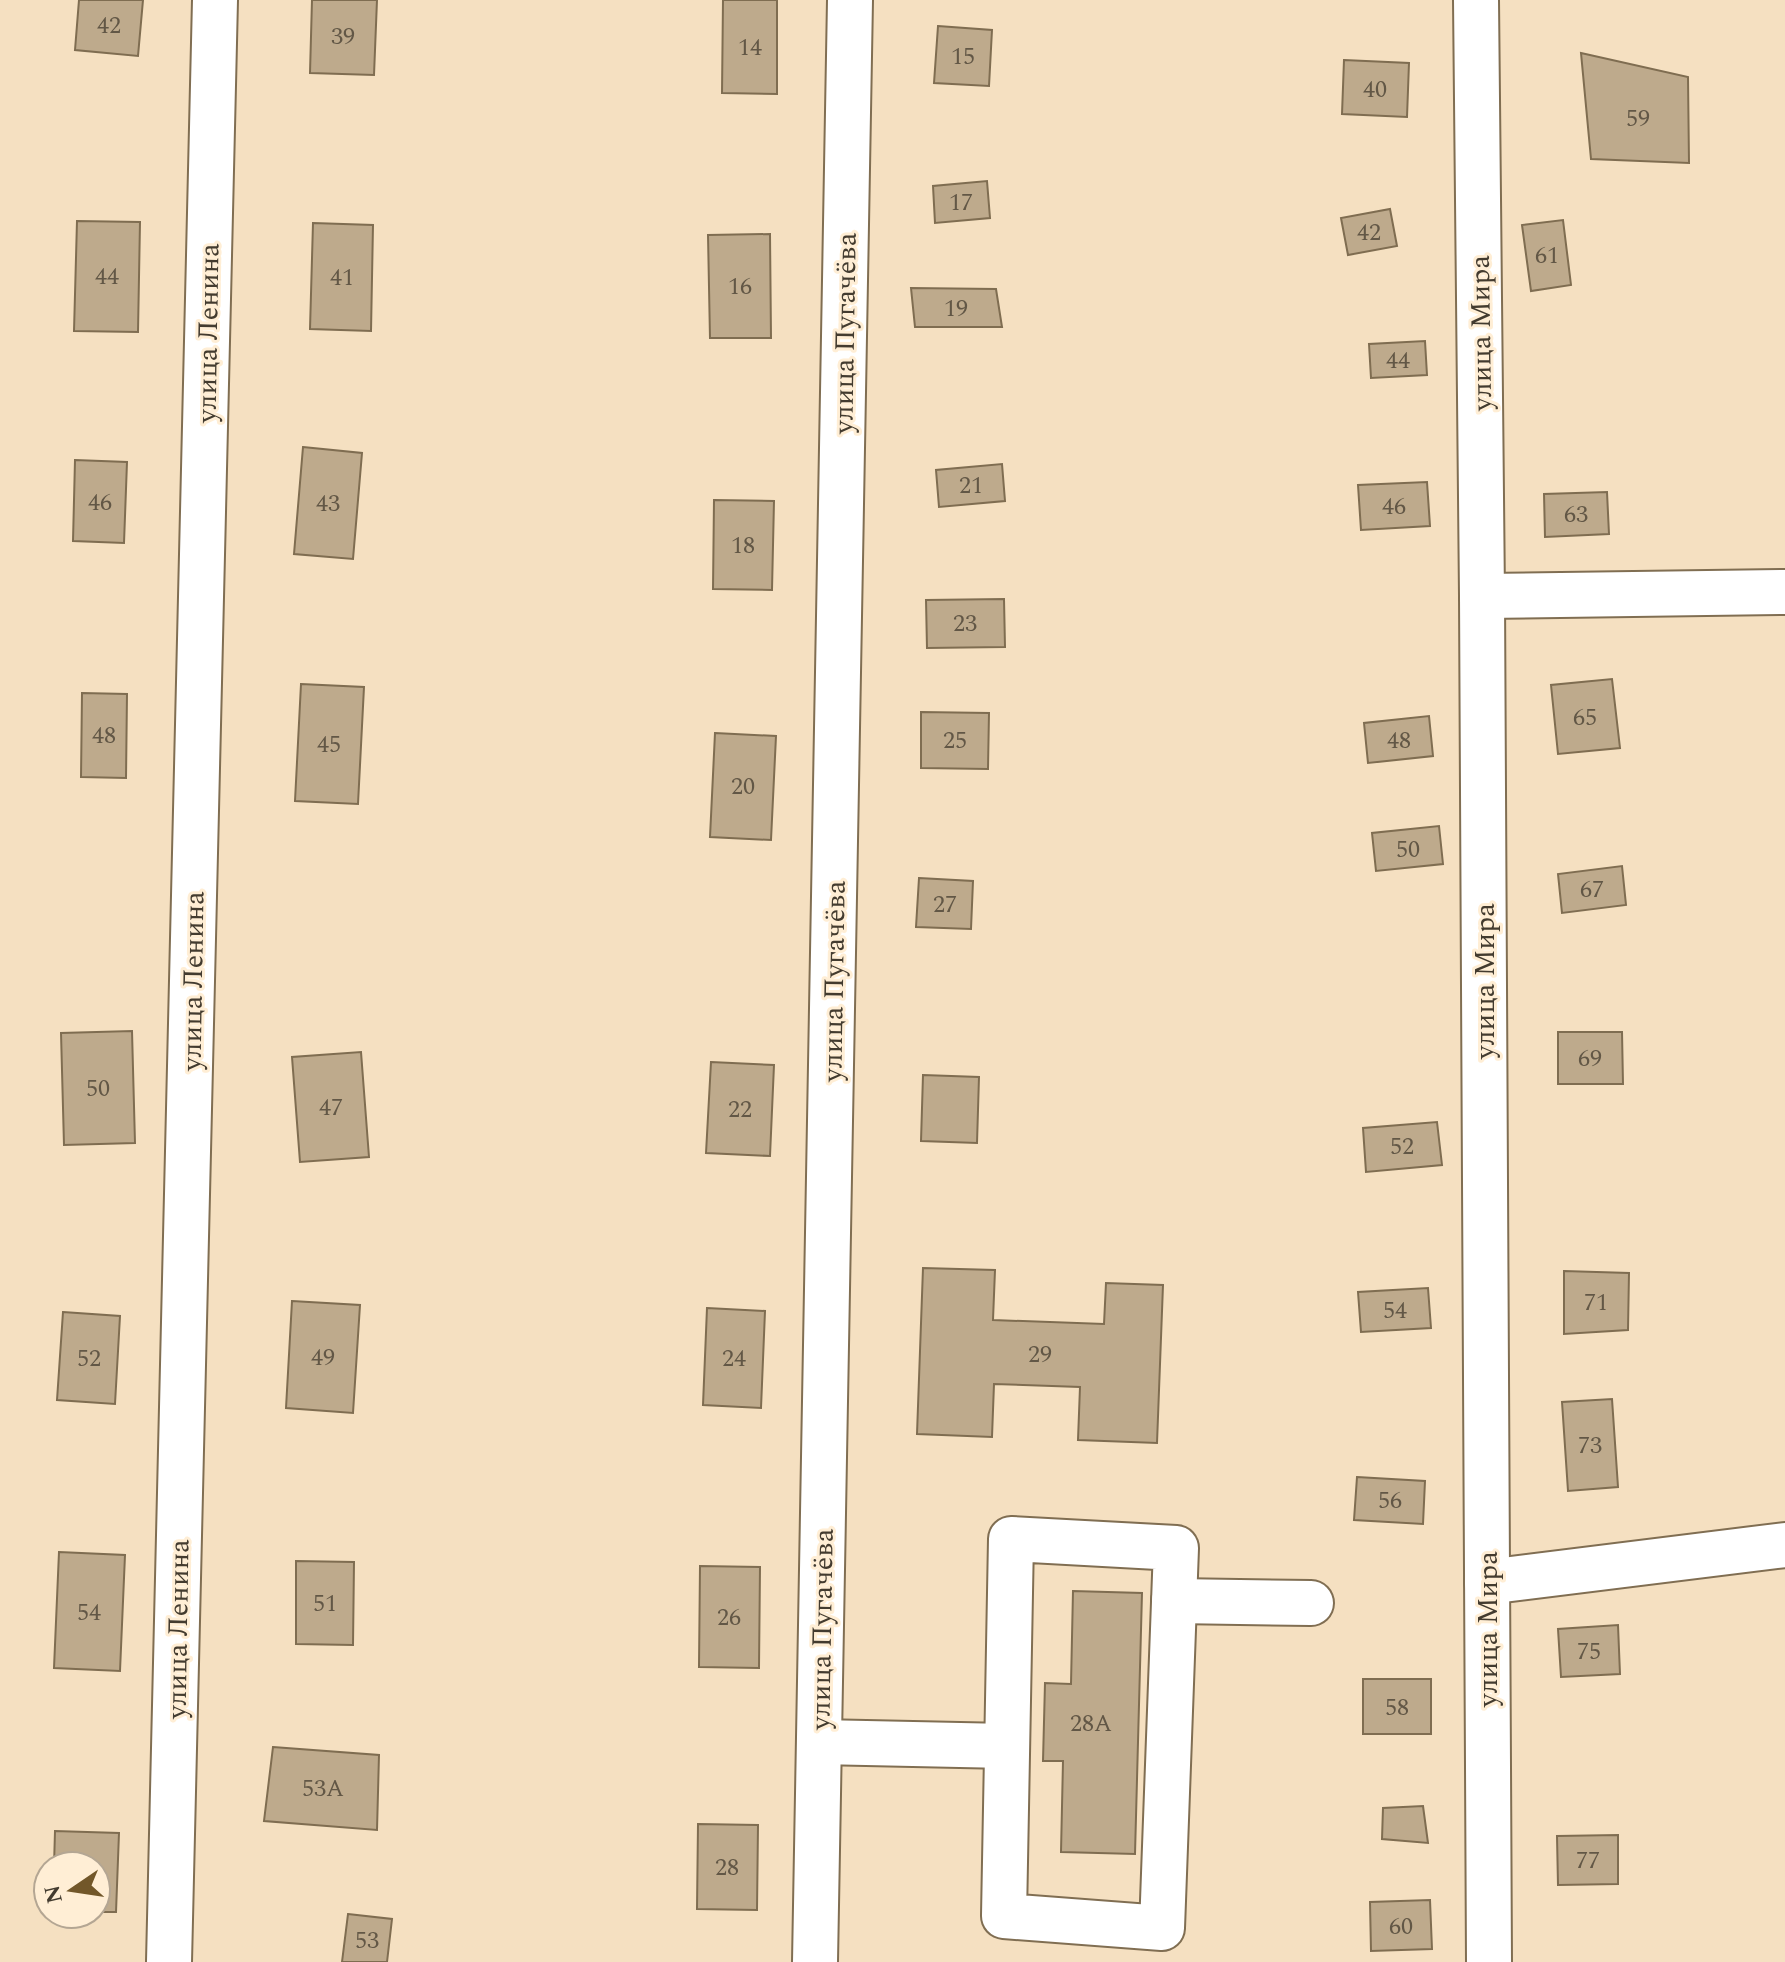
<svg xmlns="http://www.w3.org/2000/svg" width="1785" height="1962" viewBox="0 0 1785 1962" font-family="Spectral,serif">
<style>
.building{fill:#beaa8c;stroke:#7f6d51;stroke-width:2}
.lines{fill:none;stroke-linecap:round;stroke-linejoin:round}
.minor-casing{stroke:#806e52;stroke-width:48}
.minor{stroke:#fff;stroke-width:44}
.labels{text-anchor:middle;stroke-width:6;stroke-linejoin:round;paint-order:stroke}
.number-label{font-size:24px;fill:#625746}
.street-label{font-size:28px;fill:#433b2f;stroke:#ffeed5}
</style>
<rect width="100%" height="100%" fill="#f5e0c1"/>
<g class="building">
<polygon points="79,0 143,0 138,56 75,50"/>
<polygon points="312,0 377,0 374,75 310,73"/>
<polygon points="723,0 777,0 777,94 722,93"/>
<polygon points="938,26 992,30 989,86 934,83"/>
<polygon points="1581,53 1688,77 1689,163 1591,159"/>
<polygon points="1344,60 1409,63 1407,117 1342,114"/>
<polygon points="987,181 990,218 935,223 933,186"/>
<polygon points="1390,209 1397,246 1348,255 1341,218"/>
<polygon points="1563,220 1571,285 1531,291 1522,225"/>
<polygon points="77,221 140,222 138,332 74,331"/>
<polygon points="313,223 373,225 371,331 310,329"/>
<polygon points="770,234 771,338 710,338 708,235"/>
<polygon points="911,288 996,289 1002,327 915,327"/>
<polygon points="1425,341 1427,375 1371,378 1369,344"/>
<polygon points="303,447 362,453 353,559 294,554"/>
<polygon points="75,460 127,462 124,543 73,541"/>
<polygon points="1002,464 1005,501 939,507 936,470"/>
<polygon points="1427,482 1430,526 1361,530 1358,485"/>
<polygon points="1607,492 1609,534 1545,537 1544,494"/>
<polygon points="714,500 774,501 772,590 713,589"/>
<polygon points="1004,599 1005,647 927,648 926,600"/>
<polygon points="1612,679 1620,748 1558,754 1551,685"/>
<polygon points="301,684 364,687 358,804 295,801"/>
<polygon points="82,693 127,694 126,778 81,777"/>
<polygon points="921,712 989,713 988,769 921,768"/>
<polygon points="1429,716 1433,756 1368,763 1364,723"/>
<polygon points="715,733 776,736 771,840 710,837"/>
<polygon points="1439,826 1443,864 1376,871 1372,833"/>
<polygon points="1622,866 1626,905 1562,913 1558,874"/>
<polygon points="919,878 973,881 971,929 916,927"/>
<polygon points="132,1031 135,1143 64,1145 61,1033"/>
<polygon points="1558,1032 1622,1032 1623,1084 1558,1084"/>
<polygon points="361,1052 369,1157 300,1162 292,1057"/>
<polygon points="711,1062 774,1065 770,1156 706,1153"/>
<polygon points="923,1075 979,1077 977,1143 921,1141"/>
<polygon points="1437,1122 1442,1165 1366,1172 1363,1128"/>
<polygon points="923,1268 995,1270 993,1320 1104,1324 1106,1283 1163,1285 1157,1443 1078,1440 1080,1387 994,1384 992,1437 917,1434"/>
<polygon points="1564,1271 1629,1273 1628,1330 1564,1334"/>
<polygon points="1428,1288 1431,1328 1361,1332 1358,1292"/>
<polygon points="292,1301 360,1305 353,1413 286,1408"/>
<polygon points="707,1308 765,1311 761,1408 703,1405"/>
<polygon points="63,1312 120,1316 115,1404 57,1400"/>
<polygon points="1612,1399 1618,1487 1568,1491 1562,1402"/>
<polygon points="1357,1477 1425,1481 1423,1524 1354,1520"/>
<polygon points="59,1552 125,1555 120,1671 54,1668"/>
<polygon points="296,1561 354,1562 353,1645 296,1644"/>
<polygon points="700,1566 760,1567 759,1668 699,1667"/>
<polygon points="1073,1591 1142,1593 1135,1854 1061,1852 1063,1761 1043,1761 1045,1683 1071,1684"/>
<polygon points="1618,1625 1620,1674 1561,1677 1558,1629"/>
<rect x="1363" y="1679" width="68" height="55"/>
<polygon points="273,1747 379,1755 377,1830 264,1821"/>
<polygon points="1423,1806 1428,1843 1382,1839 1383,1808"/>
<polygon points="698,1824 758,1825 757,1910 697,1909"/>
<polygon points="55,1831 119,1833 116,1912 96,1912 96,1866 54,1866"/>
<polygon points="1618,1835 1618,1884 1558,1885 1557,1836"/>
<polygon points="1430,1900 1432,1949 1371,1951 1370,1902"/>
<polygon points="348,1914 392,1919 387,1962 342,1962"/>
</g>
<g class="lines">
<defs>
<g id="minor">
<polyline points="1476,0 1482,596 1489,1962"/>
<polyline points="1482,596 1785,592"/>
<polygon points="1011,1539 1176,1548 1162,1928 1004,1916"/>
<polyline points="1487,1582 1785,1545"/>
<polyline points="1174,1601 1311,1603"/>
<polyline points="819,1742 1007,1746"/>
<polyline points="169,1962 215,0"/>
<polyline points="815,1962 850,0"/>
</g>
</defs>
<use href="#minor" class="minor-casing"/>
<use href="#minor" class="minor"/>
</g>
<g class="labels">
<g class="number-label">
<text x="109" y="33">42</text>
<text x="343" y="44">39</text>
<text x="750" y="55">14</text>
<text x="963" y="64">15</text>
<text x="1375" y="97">40</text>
<text x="1638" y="126">59</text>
<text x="961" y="210">17</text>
<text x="1369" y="240">42</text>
<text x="1547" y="263">61</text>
<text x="107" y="284">44</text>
<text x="342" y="285">41</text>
<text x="740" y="294">16</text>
<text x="956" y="316">19</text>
<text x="1398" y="368">44</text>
<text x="971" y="493">21</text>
<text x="100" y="510">46</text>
<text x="328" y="511">43</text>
<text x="1394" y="514">46</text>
<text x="1576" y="522">63</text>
<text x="743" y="553">18</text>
<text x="965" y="631">23</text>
<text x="1585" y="725">65</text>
<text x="104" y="743">48</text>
<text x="955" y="748">25</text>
<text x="1399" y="748">48</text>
<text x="329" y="752">45</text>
<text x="743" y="794">20</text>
<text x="1408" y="857">50</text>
<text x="1592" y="897">67</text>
<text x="945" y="912">27</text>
<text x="1590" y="1066">69</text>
<text x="98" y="1096">50</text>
<text x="331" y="1115">47</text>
<text x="740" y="1117">22</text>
<text x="1402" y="1154">52</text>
<text x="1596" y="1310">71</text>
<text x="1395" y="1318">54</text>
<text x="1040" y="1362">29</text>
<text x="323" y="1365">49</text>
<text x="89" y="1366">52</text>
<text x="734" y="1366">24</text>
<text x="1590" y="1453">73</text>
<text x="1390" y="1508">56</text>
<text x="325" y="1611">51</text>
<text x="89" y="1620">54</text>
<text x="729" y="1625">26</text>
<text x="1589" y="1659">75</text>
<text x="1397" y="1715">58</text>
<text x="1091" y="1731">28А</text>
<text x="323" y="1796">53А</text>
<text x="1588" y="1868">77</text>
<text x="727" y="1875">28</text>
<text x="1401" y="1934">60</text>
<text x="367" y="1948">53</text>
</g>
<g class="street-label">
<text transform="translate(207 333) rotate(-89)" y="10">улица Ленина</text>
<text transform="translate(844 333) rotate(-89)" y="10">улица Пугачёва</text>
<text transform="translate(1480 333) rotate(-91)" y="10">улица Мира</text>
<text transform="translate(192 981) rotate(-89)" y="10">улица Ленина</text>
<text transform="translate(833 981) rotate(-89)" y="10">улица Пугачёва</text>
<text transform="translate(1484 981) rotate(-90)" y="10">улица Мира</text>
<text transform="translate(177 1629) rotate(-89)" y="10">улица Ленина</text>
<text transform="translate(821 1629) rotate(-89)" y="10">улица Пугачёва</text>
<text transform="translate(1487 1629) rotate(-90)" y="10">улица Мира</text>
</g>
</g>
<g transform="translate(72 1890) rotate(257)"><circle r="38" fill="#ffeed5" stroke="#b4a693" stroke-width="2"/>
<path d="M0-6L14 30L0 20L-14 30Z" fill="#725729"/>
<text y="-12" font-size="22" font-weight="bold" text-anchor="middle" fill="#433b2f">N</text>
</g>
</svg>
